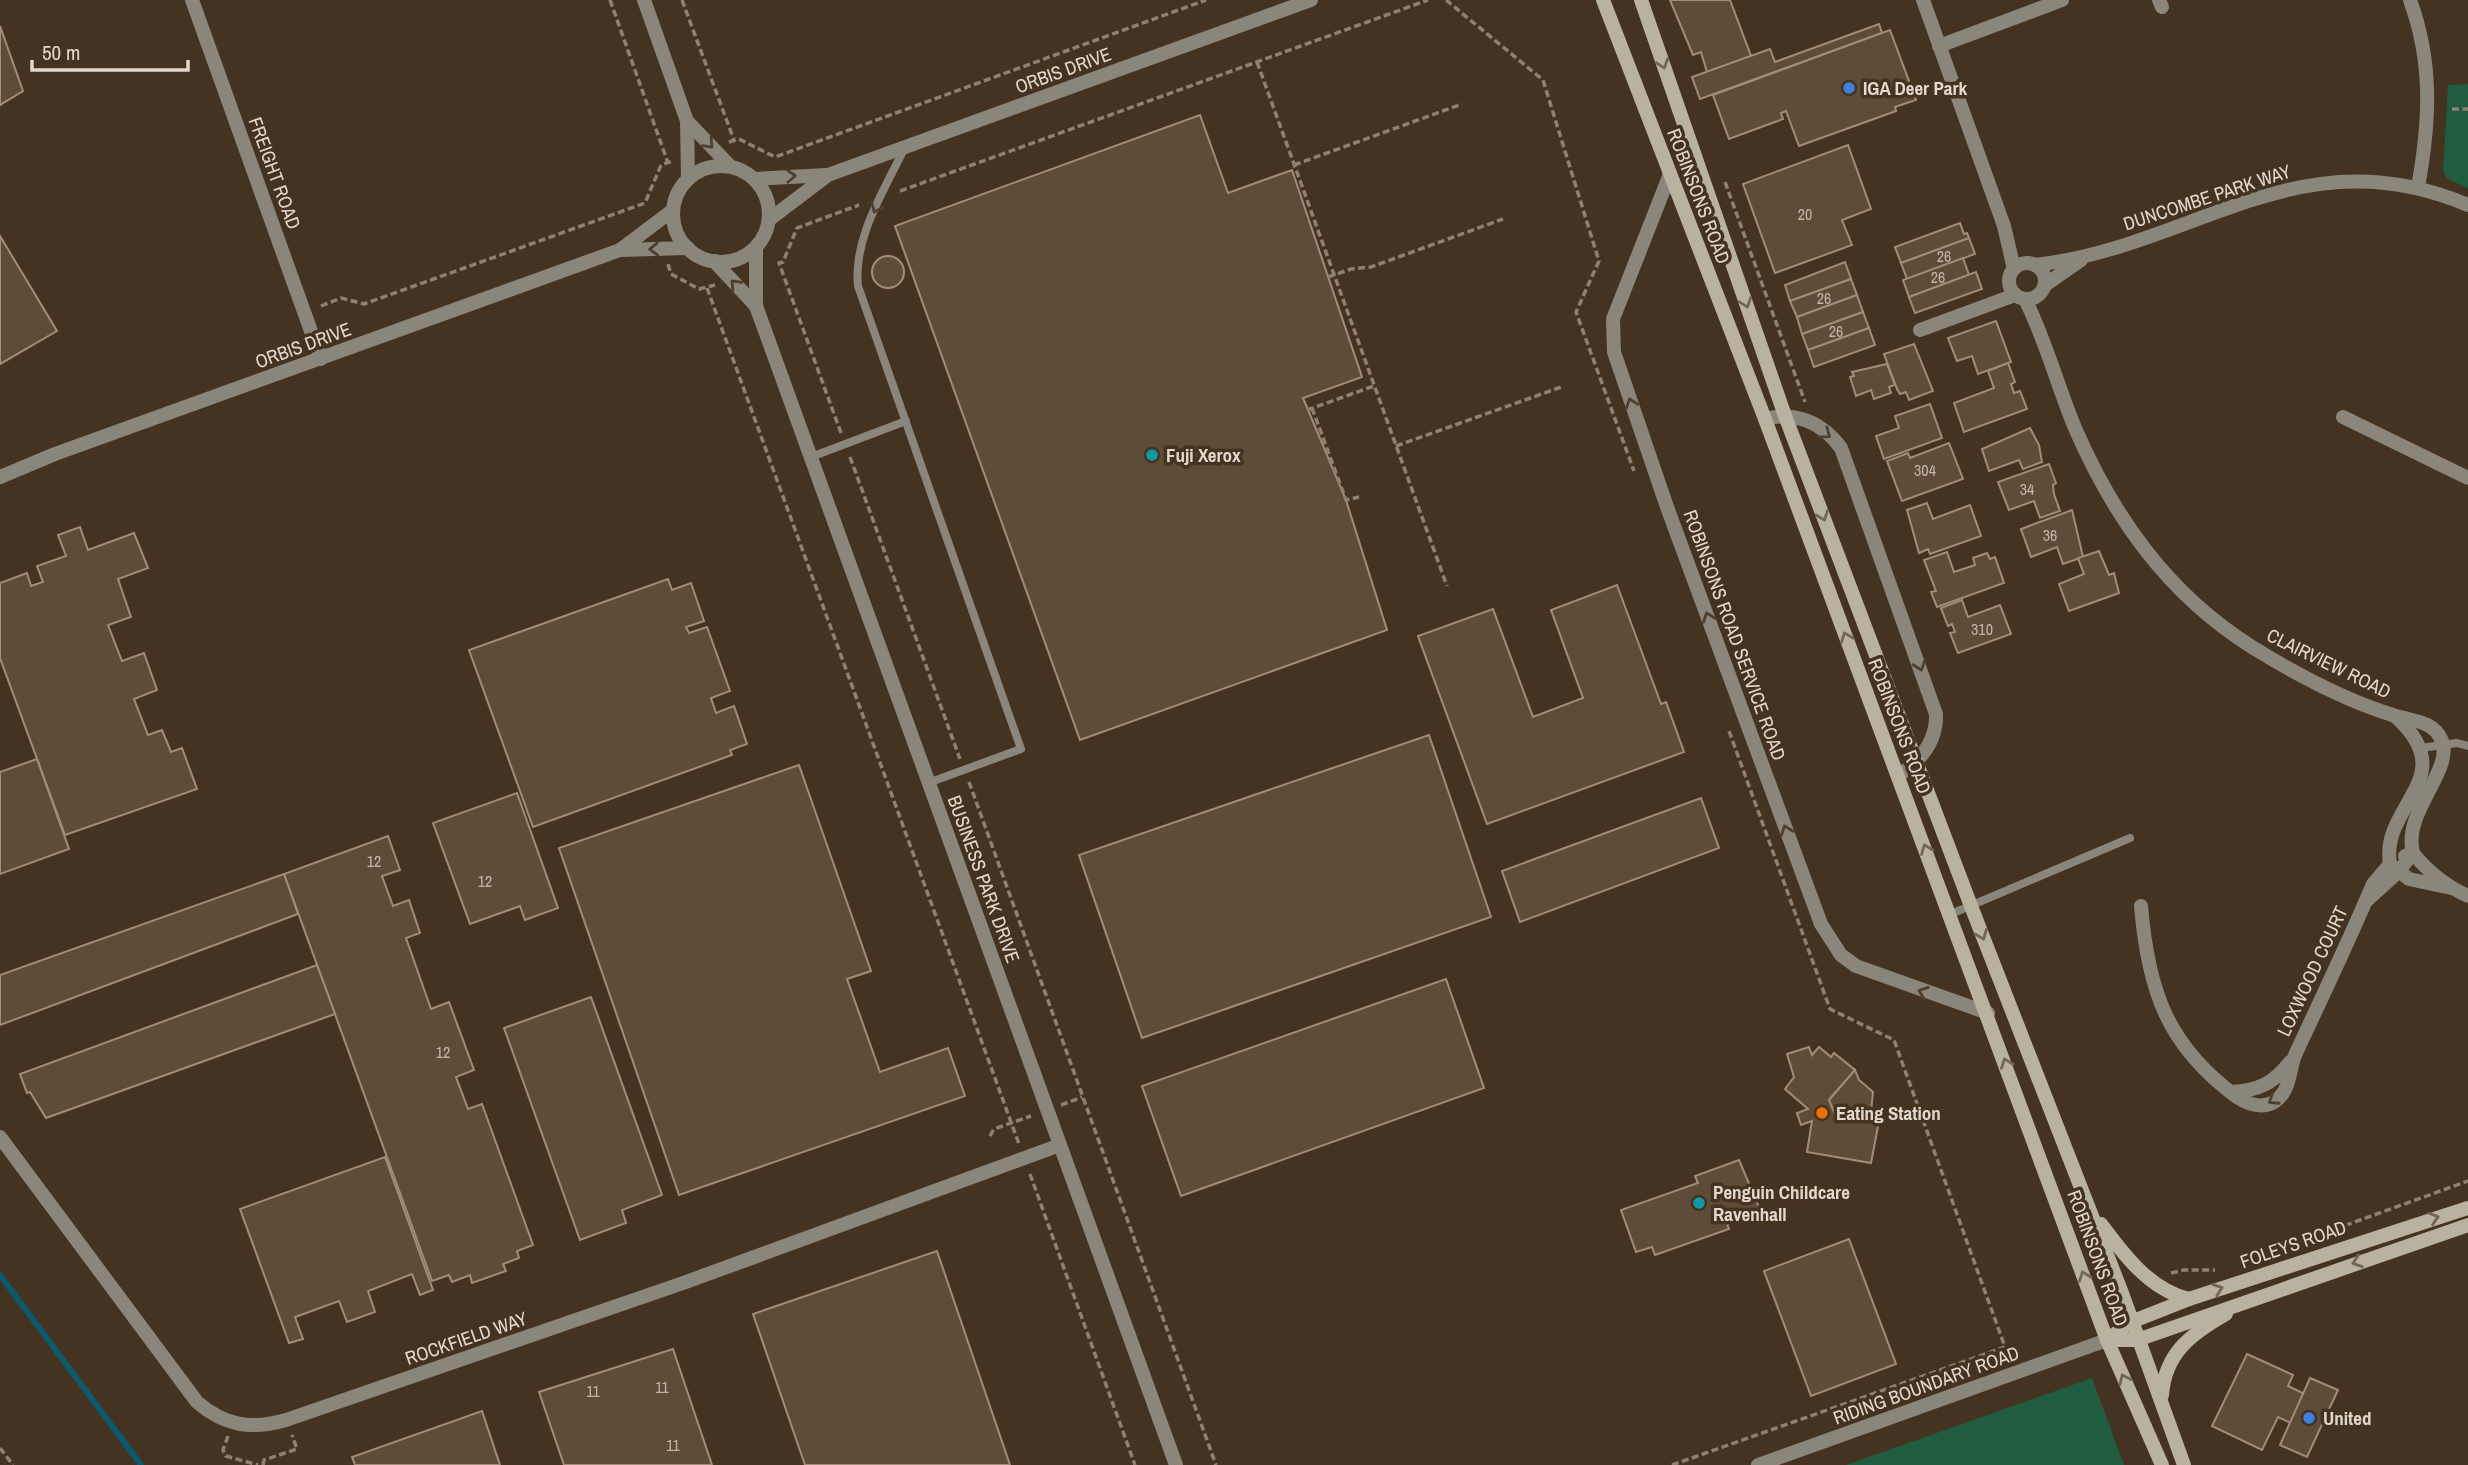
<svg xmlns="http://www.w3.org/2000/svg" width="2468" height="1465" viewBox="0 0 2468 1465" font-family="'Archivo Narrow',sans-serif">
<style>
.green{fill:#1f5c40}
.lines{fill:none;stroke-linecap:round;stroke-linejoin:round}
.stream{stroke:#0c586c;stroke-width:6}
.building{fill:#5e4b38;stroke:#a28c78;stroke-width:2}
.path{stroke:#8f8071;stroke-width:3.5;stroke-dasharray:7 3.5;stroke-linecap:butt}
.lane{stroke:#8a867b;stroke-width:8}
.street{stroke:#8a867b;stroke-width:14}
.secondary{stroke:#bab2a0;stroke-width:14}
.oneway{stroke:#746654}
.oneway2{stroke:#4f3f2e}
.shop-dot{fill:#3f7fe0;stroke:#453321;stroke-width:2.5}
.culture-dot{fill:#0f9aa8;stroke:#453321;stroke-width:2.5}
.food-dot{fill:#e8710a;stroke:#453321;stroke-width:2.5}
.labels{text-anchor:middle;stroke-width:7;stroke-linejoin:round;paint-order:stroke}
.number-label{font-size:16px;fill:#c2b5a8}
.street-label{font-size:19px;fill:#e3d8cd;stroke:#453321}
.poi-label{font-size:19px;font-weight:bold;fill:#e3d8cd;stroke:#453321;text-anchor:start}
</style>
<rect width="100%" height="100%" fill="#453321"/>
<g class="green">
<polygon points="2468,84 2468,189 2447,178 2443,171 2448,85"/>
<polygon points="2092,1378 2124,1465 1846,1465"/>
</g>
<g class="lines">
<polyline class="stream" points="0,1275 141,1465"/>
</g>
<g class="building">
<polygon points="1670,0 1730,0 1751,56 1707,72 1701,52 1693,55"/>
<polygon points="1879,24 1882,33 1700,99 1692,77 1770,49 1775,62"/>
<polygon points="0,26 23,91 0,105"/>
<polygon points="1890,30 1916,100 1895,107 1896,111 1799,146 1786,111 1781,113 1783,119 1729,139 1713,95"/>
<polygon points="1200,115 1228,193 1292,170 1362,377 1303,398 1346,500 1387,630 1080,740 895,226"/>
<polygon points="1848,145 1871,209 1842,220 1852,245 1775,273 1743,184"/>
<polygon points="1960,223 1964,234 1967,233 1969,238 1901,263 1895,247"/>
<polygon points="0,236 57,331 0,364"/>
<polygon points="1969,238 1975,254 1907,279 1901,263"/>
<circle cx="888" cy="272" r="16"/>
<polygon points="1963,258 1969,275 1909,297 1903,280"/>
<polygon points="1845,262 1851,279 1790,301 1785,285"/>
<polygon points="1976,272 1982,289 1915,313 1909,297"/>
<polygon points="1851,279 1857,295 1797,317 1790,301"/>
<polygon points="1857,295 1863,312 1802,334 1797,317"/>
<polygon points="1863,312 1869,328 1808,350 1802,334"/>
<polygon points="1996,321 2011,362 1978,374 1972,356 1957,361 1948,338"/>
<polygon points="1869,328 1875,345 1814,367 1808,350"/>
<polygon points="1914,344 1933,391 1909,400 1906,392 1900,394 1897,389 1884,354"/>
<polygon points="2008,363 2015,382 2011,384 2014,393 2020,391 2027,409 1964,432 1954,403 1994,388 1988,371"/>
<polygon points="1887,364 1895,385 1889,387 1891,393 1874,399 1871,390 1856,396 1850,377 1854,376 1852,372"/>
<polygon points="1930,404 1942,438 1884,459 1876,436 1899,428 1895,416"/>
<polygon points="2030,428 2039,445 2042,462 2023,469 2019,460 1989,471 1982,449"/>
<polygon points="1949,443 1963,479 1902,501 1887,461 1908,453 1910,458"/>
<polygon points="2049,464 2056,483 2053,485 2054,494 2060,511 2040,518 2034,501 2009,510 1998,482"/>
<polygon points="1927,503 1933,519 1970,505 1981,536 1930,554 1928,549 1919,553 1907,510"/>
<polygon points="2072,510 2083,557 2063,564 2057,547 2031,557 2021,529"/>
<polygon points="80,527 88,550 134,533 148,568 118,579 131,617 108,625 122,661 144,653 157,690 134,699 148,735 162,730 171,752 182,748 197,789 65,835 0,658 0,583 27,573 31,586 43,582 37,566 66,556 58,535"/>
<polygon points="2099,551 2109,575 2114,573 2119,593 2069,611 2059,584 2084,574 2078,558"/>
<polygon points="1947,552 1954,572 1975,565 1973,558 1987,553 1990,559 1995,557 2004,583 1937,607 1931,592 1936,591 1924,560"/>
<polygon points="668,579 672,590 691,583 704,621 686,627 689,633 707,627 730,691 711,698 716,713 734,706 747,744 730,750 732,755 533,827 469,650"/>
<polygon points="1617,585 1661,704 1666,702 1684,752 1487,824 1418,636 1493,609 1533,717 1583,698 1551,610"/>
<polygon points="1962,600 1968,617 2000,605 2011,634 1958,653 1950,633 1955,632 1952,624 1948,626 1941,608"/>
<polygon points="1429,735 1491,917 1142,1038 1079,855"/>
<polygon points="37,759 69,849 0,874 0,772"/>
<polygon points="799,765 871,971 847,979 880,1072 948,1048 965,1096 679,1195 559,848"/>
<polygon points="517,793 558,908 525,920 520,906 470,924 433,823"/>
<polygon points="1701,798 1719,848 1520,922 1502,871"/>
<polygon points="388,836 400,870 382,876 393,906 409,900 420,933 406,938 431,1009 449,1002 474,1070 456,1077 468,1109 482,1104 533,1245 517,1251 519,1258 503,1264 506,1271 472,1283 470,1275 452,1282 449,1275 432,1281 284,874"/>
<polygon points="284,874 298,914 0,1025 0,975"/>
<polygon points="317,965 335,1014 46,1118 30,1092 27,1093 20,1074"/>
<polygon points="1446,979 1484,1088 1181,1196 1142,1086"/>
<polygon points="591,997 662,1195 622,1210 626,1223 580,1240 504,1028"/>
<polygon points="1809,1047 1812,1055 1819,1047 1831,1057 1834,1053 1855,1070 1829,1100 1835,1114 1879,1121 1871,1163 1807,1152 1812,1121 1801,1125 1797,1113 1808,1109 1785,1089 1794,1077 1787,1054"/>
<polygon points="1855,1070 1859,1080 1873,1092 1871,1112 1873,1120 1835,1114 1829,1100"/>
<polygon points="385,1157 433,1290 420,1295 412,1274 368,1291 375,1312 347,1322 339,1301 295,1317 303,1339 289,1343 240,1209"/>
<polygon points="1739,1160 1761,1212 1727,1224 1729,1229 1655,1255 1652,1247 1636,1252 1621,1210 1698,1183 1695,1176"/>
<polygon points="1849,1239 1896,1364 1811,1396 1764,1271"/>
<polygon points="937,1251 1010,1465 805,1465 753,1314"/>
<polygon points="673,1349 712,1465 564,1465 539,1392"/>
<polygon points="2247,1354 2293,1375 2288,1386 2311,1397 2297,1426 2278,1417 2262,1450 2212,1426"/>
<polygon points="2310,1378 2338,1390 2307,1457 2280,1445"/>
<polygon points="482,1411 500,1465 355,1465 352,1457"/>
</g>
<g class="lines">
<g class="path">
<polyline points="610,0 668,163"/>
<polyline points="682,0 734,140"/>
<polyline points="1446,0 1543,80 1599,261 1576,312 1634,471"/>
<polyline points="1257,62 1447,586"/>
<polyline points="2452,109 2468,109"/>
<polyline points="729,142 739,139 775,157 1206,0"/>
<polyline points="1294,165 1462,104"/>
<polyline points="1725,182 1805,402"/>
<polyline points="900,191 1428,0"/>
<polyline points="668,264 671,274 699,289 715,285"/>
<polyline points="1328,277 1351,269 1371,267 1503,219"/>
<polyline points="707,288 1019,1144"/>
<polyline points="321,306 341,298 364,304 645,203 661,165 673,161"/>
<polyline points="1312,408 1346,500 1359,497"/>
<polyline points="1307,410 1374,386"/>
<polyline points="841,433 779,263 783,262 797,228 859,205"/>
<polyline points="1396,446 1564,386"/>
<polyline points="850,457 960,759"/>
<polyline points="969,782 1216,1465"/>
<polyline points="1061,1105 1082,1097"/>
<polyline points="990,1136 994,1129 1031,1116"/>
<polyline points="1030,1174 1135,1465"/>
<polyline points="2266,1254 2468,1181"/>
<polyline points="2171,1273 2184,1270 2215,1270"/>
<polyline points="228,1436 223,1450 226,1456 258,1465"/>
<polyline points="0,1448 13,1465"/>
<polyline points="263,1465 264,1460 297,1449 292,1435"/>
<polyline points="1672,1465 2005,1347 1894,1040 1830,1009 1729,731"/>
</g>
<g class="lane">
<path d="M 904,149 C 884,191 853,238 858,286 L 1021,749 L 928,783"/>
<polyline points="811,457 906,421"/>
<polyline points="2421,748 2457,743 2468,746"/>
<polyline points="1951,914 2130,838"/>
</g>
<g class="street">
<polyline points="192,0 321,359"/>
<polyline points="644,0 687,121 688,179"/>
<polyline points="1923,0 2004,226 2014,269"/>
<polyline points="2159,0 2162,7"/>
<path d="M 2410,0 C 2433,63 2430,121 2418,187"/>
<polyline points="1939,46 2062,0"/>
<polyline points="687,121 730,166"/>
<circle cx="721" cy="214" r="48"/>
<polyline points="1670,174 1613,319 1614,352 1667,507 1821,924 1841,955 1856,966 1988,1013"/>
<polyline points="755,179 826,175"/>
<polyline points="770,219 828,175 1311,0"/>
<polyline points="756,248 756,306 1176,1465"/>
<polyline points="620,250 688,248"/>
<polyline points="714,261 756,306"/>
<circle cx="2027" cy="281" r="18"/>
<path d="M 2035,265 C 2194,247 2299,133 2468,205"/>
<polyline points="2045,285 2081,260"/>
<path d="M 2025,299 C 2046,341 2057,385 2075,428 C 2114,518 2168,594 2252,647 C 2294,673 2349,702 2396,716 C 2413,721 2433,721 2441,739 C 2456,769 2402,811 2413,853 L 2398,872 L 2366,901"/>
<polyline points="1920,330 2015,295"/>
<polyline points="2343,417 2468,478"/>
<path d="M 1765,419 C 1795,411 1822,422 1841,448 L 1936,714 C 1937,741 1920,761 1899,775"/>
<polyline points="0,477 55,454 620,250 673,210"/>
<path d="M 2405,856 L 2413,853 C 2428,872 2446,886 2468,896"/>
<polyline points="2392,866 2409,879 2451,888"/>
<path d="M 2141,906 C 2148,990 2167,1046 2237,1097 C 2252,1107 2271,1111 2283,1093 C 2291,1082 2290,1065 2296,1053 C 2322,997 2349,941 2373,884 L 2390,864 C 2380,804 2464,778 2395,716"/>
<path d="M 2231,1092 C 2258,1091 2274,1083 2290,1062"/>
<path d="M 0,1137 L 197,1402 C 225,1426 251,1430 286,1420 L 686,1282 L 1060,1145"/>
<polyline points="1758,1465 2107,1340"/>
</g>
<g class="secondary">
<polyline points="1603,0 1765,419 2107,1340 2162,1465"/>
<polyline points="1641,0 1784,413 1971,906 2122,1293 2184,1465"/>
<path d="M 2101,1224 C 2124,1255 2150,1290 2189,1299"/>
<polyline points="2107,1340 2131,1322 2189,1299 2468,1208"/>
<polyline points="2107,1340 2137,1340 2468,1225"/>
<path d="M 2162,1395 C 2165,1353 2191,1334 2226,1314"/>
</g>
</g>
<defs><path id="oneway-chevron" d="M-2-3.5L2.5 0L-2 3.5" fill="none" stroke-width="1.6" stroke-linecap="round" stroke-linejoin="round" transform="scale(1.75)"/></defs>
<g class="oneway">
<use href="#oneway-chevron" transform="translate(1663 64) rotate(71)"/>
<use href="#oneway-chevron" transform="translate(1746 303) rotate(71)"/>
<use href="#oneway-chevron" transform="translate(1823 516) rotate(69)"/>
<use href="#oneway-chevron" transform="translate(1846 637) rotate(-111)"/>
<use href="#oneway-chevron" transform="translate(1926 849) rotate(-111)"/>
<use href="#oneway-chevron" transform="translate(1982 935) rotate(69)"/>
<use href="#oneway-chevron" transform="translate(2006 1063) rotate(-110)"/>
<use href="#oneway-chevron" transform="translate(2434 1218) rotate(-18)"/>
<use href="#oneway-chevron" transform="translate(2357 1262) rotate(161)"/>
<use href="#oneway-chevron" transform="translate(2084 1276) rotate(-110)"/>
<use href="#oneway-chevron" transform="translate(2218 1289) rotate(-19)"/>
<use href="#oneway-chevron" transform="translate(2124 1379) rotate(-115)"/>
</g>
<g class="oneway2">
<use href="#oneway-chevron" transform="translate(709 144) rotate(47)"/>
<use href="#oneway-chevron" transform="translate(791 176) rotate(-3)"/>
<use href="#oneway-chevron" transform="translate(876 208) rotate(113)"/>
<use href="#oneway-chevron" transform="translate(654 249) rotate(179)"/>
<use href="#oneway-chevron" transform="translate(735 284) rotate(-133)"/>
<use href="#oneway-chevron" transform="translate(1631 403) rotate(-109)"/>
<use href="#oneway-chevron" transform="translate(1826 434) rotate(37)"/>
<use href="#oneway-chevron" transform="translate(1708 617) rotate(-110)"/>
<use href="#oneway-chevron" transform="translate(1920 666) rotate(70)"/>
<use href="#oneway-chevron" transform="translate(1786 830) rotate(-110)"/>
<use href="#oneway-chevron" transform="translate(1923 992) rotate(-161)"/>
<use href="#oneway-chevron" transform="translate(2273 1100) rotate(147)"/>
</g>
<g class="shop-dot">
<circle cx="1849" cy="88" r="7"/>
<circle cx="2309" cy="1418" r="7"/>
</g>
<g class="culture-dot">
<circle cx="1152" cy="455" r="7"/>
<circle cx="1699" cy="1203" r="7"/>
</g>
<circle class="food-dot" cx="1822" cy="1113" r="7"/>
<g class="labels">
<g class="number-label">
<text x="1805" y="220">20</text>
<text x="1944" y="262">26</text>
<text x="1938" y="283">26</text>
<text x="1824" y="304">26</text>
<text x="1836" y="337">26</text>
<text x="1925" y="476">304</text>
<text x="2027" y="495">34</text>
<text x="2050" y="541">36</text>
<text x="1982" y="635">310</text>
<text x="374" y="867">12</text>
<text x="485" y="887">12</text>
<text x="443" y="1058">12</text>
<text x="662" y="1393">11</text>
<text x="593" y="1397">11</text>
<text x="673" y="1451">11</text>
</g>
<g class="street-label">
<text transform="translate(1063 70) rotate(-20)" y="7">ORBIS DRIVE</text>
<text transform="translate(275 173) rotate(70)" y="7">FREIGHT ROAD</text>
<text transform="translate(1699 196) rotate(69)" y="7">ROBINSONS ROAD</text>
<text transform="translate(2207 197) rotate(-18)" y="7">DUNCOMBE PARK WAY</text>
<text transform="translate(303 345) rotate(-20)" y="7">ORBIS DRIVE</text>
<text transform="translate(1735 635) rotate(70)" y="7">ROBINSONS ROAD SERVICE ROAD</text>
<text transform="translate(2329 663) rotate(26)" y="7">CLAIRVIEW ROAD</text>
<text transform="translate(1900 726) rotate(69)" y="7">ROBINSONS ROAD</text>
<text transform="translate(984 879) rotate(70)" y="7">BUSINESS PARK DRIVE</text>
<text transform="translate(2312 971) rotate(-65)" y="7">LOXWOOD COURT</text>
<text transform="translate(2293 1244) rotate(-19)" y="7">FOLEYS ROAD</text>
<text transform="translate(2098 1258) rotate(70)" y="7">ROBINSONS ROAD</text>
<text transform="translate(466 1338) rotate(-19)" y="7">ROCKFIELD WAY</text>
<text transform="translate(1926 1385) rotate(-20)" y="7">RIDING BOUNDARY ROAD</text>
</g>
<g class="poi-label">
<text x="1863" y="95">IGA Deer Park</text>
<text x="1166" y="462">Fuji Xerox</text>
<text x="1836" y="1120">Eating Station</text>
<text x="1713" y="1199">Penguin Childcare<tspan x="1713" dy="22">Ravenhall</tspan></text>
<text x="2323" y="1425">United</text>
</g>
</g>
<path d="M32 60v10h156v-10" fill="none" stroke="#e3d8cd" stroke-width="3.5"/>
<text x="42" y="60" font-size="21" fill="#e3d8cd" stroke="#453321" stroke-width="5" paint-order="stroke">50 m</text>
</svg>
